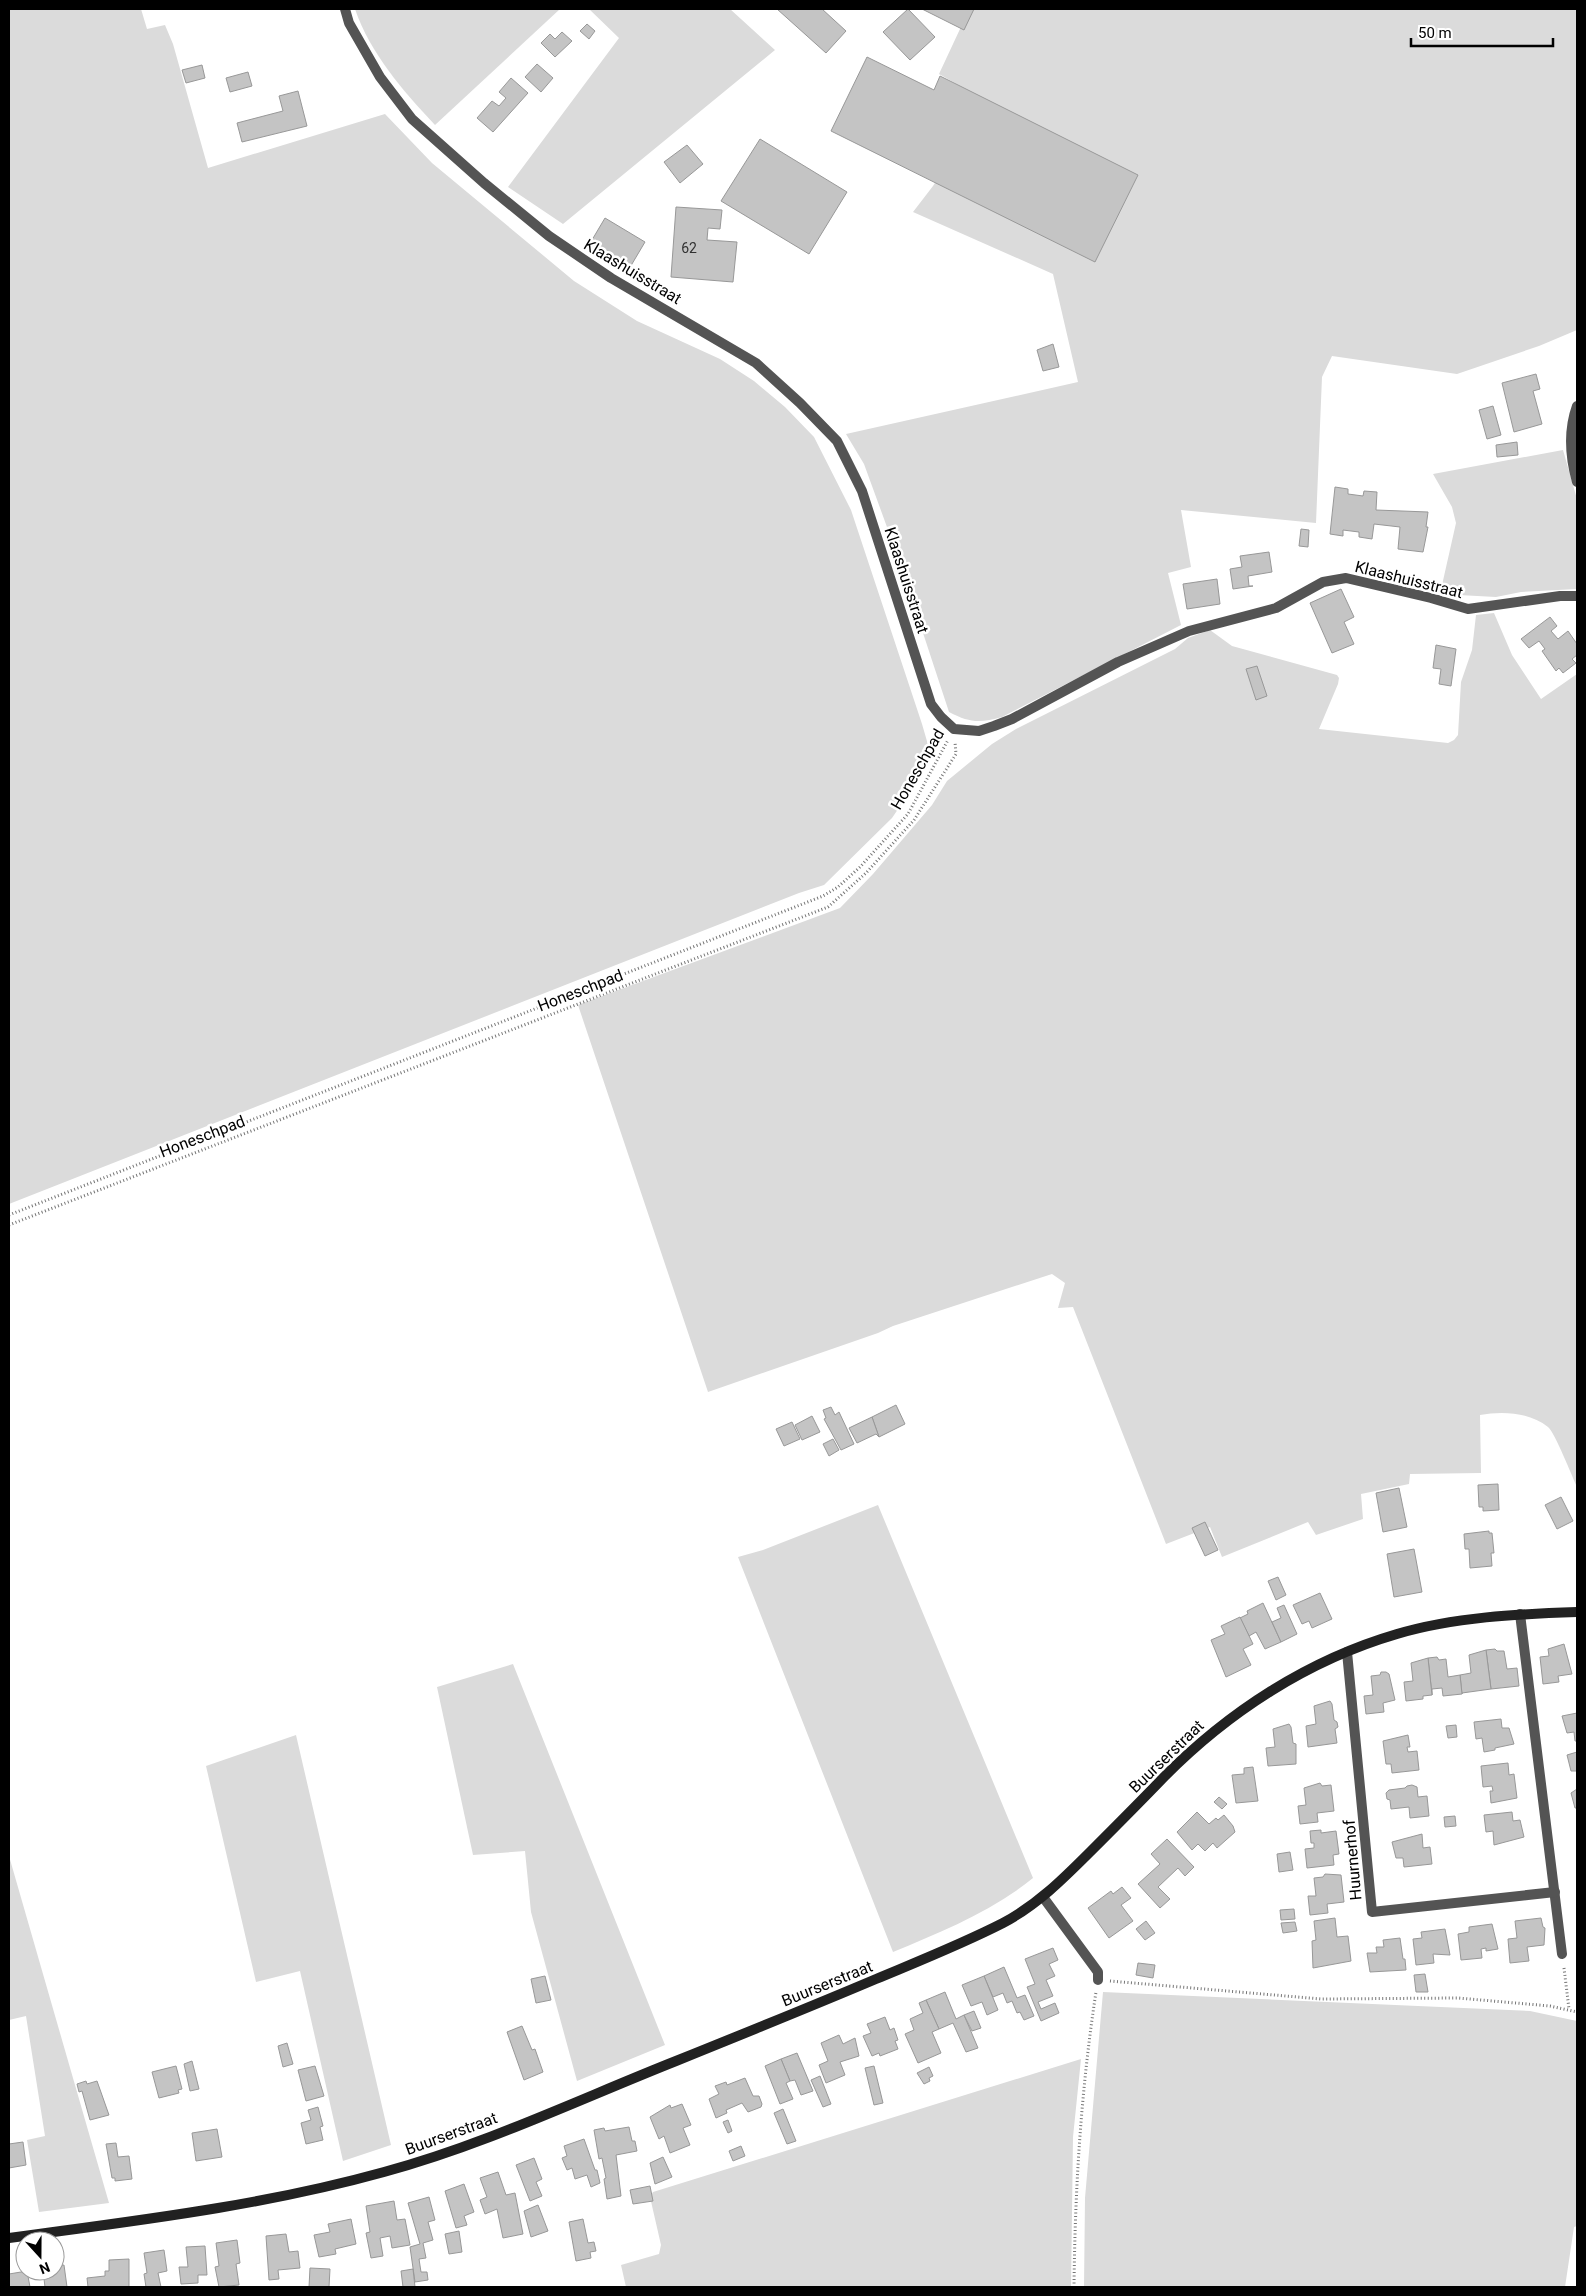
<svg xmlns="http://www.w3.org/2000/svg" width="1586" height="2296" viewBox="0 0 1586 2296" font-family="Roboto,sans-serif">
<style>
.green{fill:#dbdbdb}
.building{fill:#c4c4c4;stroke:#989898}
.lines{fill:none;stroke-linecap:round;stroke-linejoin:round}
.path{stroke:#767676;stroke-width:3;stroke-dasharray:1 2.5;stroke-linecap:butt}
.lane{stroke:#545454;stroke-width:10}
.street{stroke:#545454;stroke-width:10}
.secondary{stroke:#212121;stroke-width:10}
.labels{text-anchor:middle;stroke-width:5;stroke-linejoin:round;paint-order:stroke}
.number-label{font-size:14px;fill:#313131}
.street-label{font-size:16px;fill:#000;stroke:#fff}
</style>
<rect width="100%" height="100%" fill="#fff"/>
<g class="green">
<polygon points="9,9 141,9 147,29 165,25 173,44 208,168 385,114 432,163 574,281 637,321 720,359 754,381 785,407 814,437 851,510 922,724 931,755 926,768 892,818 824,885 799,893 9,1204"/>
<path d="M 355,9 L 560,9 L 435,125 C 403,91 370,53 355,9 Z"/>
<polygon points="589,9 730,9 775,50 563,224 508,187 619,38"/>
<path d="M 962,9 L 1577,9 L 1577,330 L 1539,346 L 1457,374 L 1332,356 L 1322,377 L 1316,523 L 1181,510 L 1191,567 L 1168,573 L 1181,625 L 1002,717 C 980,723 970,723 949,712 L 899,560 L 864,464 L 846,434 L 1078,382 L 1053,274 L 913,212 L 933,186 L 986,101 L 939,74 L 960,29 Z"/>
<polygon points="1563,450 1577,499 1577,589 1521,592 1496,597 1440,594 1456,523 1452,507 1433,474"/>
<path d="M 1494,613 L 1512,655 L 1541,699 L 1577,674 L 1577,1487 C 1572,1476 1555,1433 1548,1427 C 1529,1412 1502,1411 1480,1415 L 1481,1473 L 1410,1474 L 1409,1484 L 1361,1494 L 1363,1519 L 1316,1535 L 1308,1522 L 1222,1557 L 1210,1527 L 1166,1544 L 1073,1307 L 1058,1308 L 1065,1283 L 1052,1274 L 893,1326 L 878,1333 L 708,1392 L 578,1005 L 840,908 L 873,874 L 932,805 L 947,781 L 992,744 L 1016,729 L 1175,649 L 1188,638 L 1210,630 L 1232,646 L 1337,675 L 1339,678 L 1338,684 L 1319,729 L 1448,743 L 1454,740 L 1458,735 L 1461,682 L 1472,650 L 1476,615 Z"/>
<path d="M 878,1505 L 1033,1878 C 993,1911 941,1932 893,1952 L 738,1557 L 763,1550 Z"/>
<polygon points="513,1664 665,2045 577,2081 531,1912 525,1851 473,1855 437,1687"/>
<polygon points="296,1735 391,2145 343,2161 300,1971 256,1982 206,1766"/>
<polygon points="9,1856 109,2203 39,2212 27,2140 45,2136 26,2016 9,2020"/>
<polygon points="1103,1992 1530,2011 1577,2021 1577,2226 1574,2227 1565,2287 1084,2287 1085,2198"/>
<polygon points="1081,2059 1073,2137 1071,2287 626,2287 621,2265 659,2254 661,2245 650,2197 653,2192"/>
</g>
<g class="building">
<polygon points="777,9 822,9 846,31 826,53"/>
<polygon points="908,9 935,37 910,60 883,32"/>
<polygon points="922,9 974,9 964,30"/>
<polygon points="587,24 595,31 589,39 580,31"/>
<polygon points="562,32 572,41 555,57 541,43 550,34 555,39"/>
<polygon points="867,57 934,90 940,76 1138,175 1095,262 831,131"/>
<polygon points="537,64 553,78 541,92 525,77"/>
<polygon points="202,65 205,78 186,83 182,70"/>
<polygon points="248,72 252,86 230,92 226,78"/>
<polygon points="511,78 528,93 493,132 477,118 492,101 499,106 506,98 499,92"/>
<polygon points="298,91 307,126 242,142 237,123 283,111 279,96"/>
<polygon points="760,139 847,192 809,254 721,201"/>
<polygon points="687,145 703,164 680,183 664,162"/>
<polygon points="676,207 722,210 720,229 708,228 707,240 737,242 733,282 671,277"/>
<polygon points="605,218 645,242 629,269 589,245"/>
<polygon points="1053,344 1059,367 1043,371 1037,350"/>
<polygon points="1536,374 1540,389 1533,391 1542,424 1514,432 1502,383"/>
<polygon points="1493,406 1501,435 1487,439 1479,410"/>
<polygon points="1517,442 1518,455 1497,457 1496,445"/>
<polygon points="1335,487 1348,489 1348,494 1363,496 1364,491 1377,492 1376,510 1428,512 1426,527 1428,527 1423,552 1398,549 1400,527 1374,524 1372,539 1359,537 1359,532 1343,530 1343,536 1330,534"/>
<polygon points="1301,529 1309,530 1308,547 1299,546"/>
<polygon points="1269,552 1272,572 1248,576 1249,586 1253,586 1233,589 1230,569 1242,567 1240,556"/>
<polygon points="1217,579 1220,604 1187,609 1183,584"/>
<polygon points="1341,589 1354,617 1344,622 1354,644 1332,653 1310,603"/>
<polygon points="1550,617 1557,626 1551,631 1558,639 1568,631 1577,644 1577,655 1572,659 1576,663 1563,673 1559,668 1556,671 1542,651 1545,649 1539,641 1529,648 1521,639"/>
<polygon points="1436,645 1456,649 1451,686 1439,684 1441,669 1433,668"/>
<polygon points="1257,666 1267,696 1256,700 1246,669"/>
<polygon points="896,1405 905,1424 879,1437 872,1417"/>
<polygon points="831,1407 835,1415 839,1412 854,1444 841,1450 824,1419 826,1418 823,1410"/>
<polygon points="812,1416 820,1432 802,1440 795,1425"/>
<polygon points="872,1417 879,1437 876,1434 857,1443 849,1428"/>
<polygon points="792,1422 800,1439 784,1446 776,1429"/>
<polygon points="833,1439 839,1450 829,1456 823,1444"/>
<polygon points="1498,1484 1499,1510 1483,1511 1483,1507 1479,1507 1478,1485"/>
<polygon points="1399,1488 1407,1527 1383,1532 1376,1493"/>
<polygon points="1561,1497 1573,1521 1557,1529 1545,1505"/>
<polygon points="1205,1522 1218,1550 1205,1556 1192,1528"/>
<polygon points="1489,1531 1489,1533 1492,1533 1494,1553 1491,1553 1492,1566 1470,1568 1469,1549 1465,1549 1464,1534"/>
<polygon points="1414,1549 1422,1592 1394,1597 1387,1554"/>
<polygon points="1278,1577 1286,1595 1276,1600 1268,1581"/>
<polygon points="1320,1593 1332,1619 1312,1628 1309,1621 1302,1624 1293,1605"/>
<polygon points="1263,1603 1281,1642 1265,1649 1256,1632 1249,1636 1240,1618 1248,1614 1247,1611"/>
<polygon points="1284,1605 1297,1634 1281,1642 1272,1622 1281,1618 1277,1608"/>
<polygon points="1240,1617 1253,1644 1243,1649 1251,1665 1226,1677 1211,1640 1225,1634 1221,1626"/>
<polygon points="1564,1644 1572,1674 1558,1676 1559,1682 1543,1684 1540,1657 1549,1656 1548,1649"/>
<polygon points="1495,1649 1497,1651 1504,1651 1507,1669 1517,1668 1519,1686 1491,1689 1486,1650"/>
<polygon points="1486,1650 1491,1689 1462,1693 1462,1694 1460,1675 1471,1673 1469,1655"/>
<polygon points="1437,1657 1439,1660 1446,1659 1448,1677 1460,1675 1462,1694 1443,1696 1442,1688 1432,1689 1432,1695 1428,1658"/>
<polygon points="1428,1658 1432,1695 1423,1696 1423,1699 1406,1701 1404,1682 1413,1681 1411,1663"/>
<polygon points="1381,1672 1386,1672 1389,1674 1395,1700 1383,1703 1384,1712 1366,1714 1364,1696 1373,1695 1371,1676 1380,1675"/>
<polygon points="1330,1701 1332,1704 1334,1720 1337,1722 1338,1727 1335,1729 1337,1743 1308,1747 1306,1726 1316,1724 1314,1706"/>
<polygon points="1577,1713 1577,1741 1575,1741 1574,1732 1567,1733 1562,1716"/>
<polygon points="1501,1719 1502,1728 1509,1728 1514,1744 1495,1748 1495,1750 1484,1752 1482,1738 1476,1739 1474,1722"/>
<polygon points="1289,1724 1291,1727 1293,1743 1296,1744 1296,1764 1268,1766 1266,1748 1275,1747 1273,1729"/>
<polygon points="1456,1725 1457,1737 1448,1738 1446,1726"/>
<polygon points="1408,1735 1410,1747 1407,1747 1408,1752 1417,1751 1419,1770 1392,1773 1391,1764 1386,1764 1383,1741"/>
<polygon points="1577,1752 1577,1771 1571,1771 1567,1755"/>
<polygon points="1508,1763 1509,1775 1514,1774 1517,1798 1491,1803 1490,1791 1493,1791 1492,1786 1483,1787 1481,1766"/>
<polygon points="1253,1767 1258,1801 1236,1803 1232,1775 1244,1774 1244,1768"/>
<polygon points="1320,1783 1322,1786 1331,1785 1334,1811 1317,1813 1318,1822 1300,1824 1298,1806 1306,1805 1304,1788"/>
<polygon points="1412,1785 1417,1787 1418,1797 1427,1796 1429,1816 1410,1818 1409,1807 1391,1809 1390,1800 1387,1799 1386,1793 1389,1790 1405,1788 1407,1786"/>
<polygon points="1577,1789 1577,1808 1575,1808 1571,1793"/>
<polygon points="1219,1797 1227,1804 1222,1809 1214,1802"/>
<polygon points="1197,1812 1209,1824 1216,1818 1218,1820 1224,1815 1233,1826 1235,1832 1217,1848 1213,1843 1205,1851 1198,1844 1192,1850 1177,1832"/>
<polygon points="1512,1812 1513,1821 1520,1820 1524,1837 1494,1845 1493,1831 1486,1832 1484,1815"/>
<polygon points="1455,1816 1456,1826 1445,1827 1444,1817"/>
<polygon points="1321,1830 1321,1833 1336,1831 1339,1854 1333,1855 1334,1865 1307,1868 1305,1849 1314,1848 1314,1843 1311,1843 1310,1831"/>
<polygon points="1422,1834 1423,1848 1430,1847 1432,1864 1404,1867 1403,1858 1396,1858 1392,1842"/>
<polygon points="1167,1839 1194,1867 1185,1876 1178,1868 1158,1887 1170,1899 1160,1908 1138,1884 1160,1864 1151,1854"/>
<polygon points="1290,1852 1293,1870 1279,1872 1277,1854"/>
<polygon points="1325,1874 1341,1875 1344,1902 1327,1904 1328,1913 1310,1915 1308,1896 1316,1896 1314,1878 1323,1877"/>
<polygon points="1122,1887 1131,1898 1121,1905 1133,1921 1109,1938 1088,1908 1111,1891 1113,1894"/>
<polygon points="1294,1909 1295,1919 1281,1920 1280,1910"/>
<polygon points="1335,1918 1337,1937 1348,1936 1351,1961 1313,1968 1312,1941 1316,1940 1314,1921"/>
<polygon points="1541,1918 1543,1927 1545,1928 1544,1945 1527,1947 1529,1961 1510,1963 1508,1939 1517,1938 1515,1921"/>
<polygon points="1146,1921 1155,1933 1145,1940 1136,1929"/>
<polygon points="1295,1922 1297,1931 1283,1933 1281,1923"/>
<polygon points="1492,1924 1498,1949 1486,1951 1486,1948 1481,1949 1482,1958 1461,1960 1458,1934 1469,1932 1469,1927"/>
<polygon points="1445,1929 1450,1955 1433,1954 1434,1963 1416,1965 1413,1939 1422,1938 1421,1932"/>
<polygon points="1400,1938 1403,1959 1405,1959 1406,1970 1370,1972 1367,1953 1377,1953 1376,1947 1384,1947 1383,1940"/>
<polygon points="1053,1948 1058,1960 1049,1964 1055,1976 1046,1980 1053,1996 1038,2002 1041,2009 1055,2003 1059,2013 1041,2021 1027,1987 1035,1984 1025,1959"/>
<polygon points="1138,1963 1155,1965 1153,1978 1136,1975"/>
<polygon points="1004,1967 1017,1998 1025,1995 1034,2016 1024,2020 1020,2012 1017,2013 1012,2001 1007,2003 1003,1993 993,1997 984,1976"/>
<polygon points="1425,1974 1428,1992 1416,1992 1414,1975"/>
<polygon points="545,1976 551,2000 536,2003 531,1979"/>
<polygon points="984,1976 998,2010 987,2015 982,2002 971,2006 962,1985"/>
<polygon points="945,1992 956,2019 964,2015 978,2048 966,2052 953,2023 939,2029 926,2000"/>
<polygon points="926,2000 939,2029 932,2032 941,2053 918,2063 905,2034 914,2030 910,2019 923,2013 919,2003"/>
<polygon points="974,2011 981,2028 972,2031 964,2015"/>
<polygon points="885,2017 890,2030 894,2028 898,2040 895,2041 898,2049 880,2056 879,2053 872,2056 863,2036 871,2033 867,2024"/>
<polygon points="522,2026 532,2050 535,2049 543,2072 524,2080 507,2032"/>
<polygon points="839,2035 843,2044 855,2038 859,2056 840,2062 845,2075 826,2083 819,2065 828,2061 821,2043"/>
<polygon points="287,2043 293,2064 283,2067 278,2046"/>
<polygon points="797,2053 813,2091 801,2095 795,2080 790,2081 781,2059"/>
<polygon points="781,2059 790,2081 786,2083 793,2099 780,2104 765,2066"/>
<polygon points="192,2061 199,2089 190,2091 184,2064"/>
<polygon points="176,2066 182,2089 178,2090 179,2093 159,2098 152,2072"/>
<polygon points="315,2066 324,2096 306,2101 298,2070"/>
<polygon points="874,2066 883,2103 874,2105 865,2068"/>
<polygon points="929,2067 933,2076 929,2078 930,2081 924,2084 917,2073"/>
<polygon points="820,2076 831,2104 823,2107 811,2080"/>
<polygon points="745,2078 753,2096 759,2096 762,2104 761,2107 748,2112 742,2103 726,2110 727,2113 716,2118 709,2099 719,2094 715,2086 726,2082 727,2085"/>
<polygon points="86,2081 87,2084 97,2081 109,2115 90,2120 82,2091 79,2092 77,2084"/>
<polygon points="682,2104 691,2125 683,2128 690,2145 670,2153 664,2136 659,2139 650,2117 670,2105 671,2108"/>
<polygon points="318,2107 323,2126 320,2127 323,2140 306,2144 301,2123 311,2120 308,2110"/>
<polygon points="783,2109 796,2141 787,2144 774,2113"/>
<polygon points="728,2120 732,2131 728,2133 723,2122"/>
<polygon points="629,2127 632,2141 635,2141 637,2151 616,2155 621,2196 607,2199 604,2179 606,2178 602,2158 599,2159 594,2130 604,2128 605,2131"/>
<polygon points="217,2129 222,2157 196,2161 192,2133"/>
<polygon points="584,2139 595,2170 597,2170 600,2183 591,2187 587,2175 575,2179 572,2168 567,2170 562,2158 567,2156 564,2146"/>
<polygon points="23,2142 26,2165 9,2168 9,2144"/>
<polygon points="116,2143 118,2157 129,2156 132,2179 115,2181 115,2178 112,2178 106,2144"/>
<polygon points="741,2146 745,2156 733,2161 729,2151"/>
<polygon points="663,2157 672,2177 655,2184 650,2163"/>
<polygon points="534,2158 542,2179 536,2182 542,2196 530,2201 516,2165"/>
<polygon points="498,2172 506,2195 515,2193 523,2234 503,2238 497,2209 485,2214 480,2200 487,2197 480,2178"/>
<polygon points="464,2184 474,2212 464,2216 467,2225 456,2228 445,2191"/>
<polygon points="650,2186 653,2201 633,2204 630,2190"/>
<polygon points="429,2197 435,2220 428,2222 433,2240 423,2243 426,2258 419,2259 421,2272 427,2272 428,2280 415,2282 410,2247 420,2244 408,2203"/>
<polygon points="394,2201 397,2220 405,2219 410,2245 392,2248 390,2236 380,2238 383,2256 371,2258 366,2233 370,2232 366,2206"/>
<polygon points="538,2205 548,2231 531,2237 524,2211"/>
<polygon points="351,2219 356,2244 335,2249 336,2254 319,2257 314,2235 330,2232 328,2224"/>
<polygon points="583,2219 588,2243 594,2242 596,2251 590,2252 591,2258 576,2261 569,2222"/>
<polygon points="459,2231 462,2252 449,2254 445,2234"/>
<polygon points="286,2234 289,2252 298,2251 300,2268 278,2270 279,2279 269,2280 266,2236"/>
<polygon points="237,2240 240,2263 236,2264 239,2285 219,2287 215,2267 219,2266 216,2243"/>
<polygon points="205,2246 207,2275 198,2275 198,2283 181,2284 179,2267 188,2267 186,2247"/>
<polygon points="164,2250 167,2271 158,2273 161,2287 146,2287 144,2274 147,2273 144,2253"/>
<polygon points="129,2259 129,2287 88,2287 87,2278 105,2276 105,2271 109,2271 109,2260"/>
<polygon points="64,2265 67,2287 45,2287 43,2271 55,2271 55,2266"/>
<polygon points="310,2268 330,2269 329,2287 309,2287"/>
<polygon points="413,2269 415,2287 403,2287 401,2271"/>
<polygon points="27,2271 30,2287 9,2287 9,2274"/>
</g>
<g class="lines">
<g class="path">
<polyline points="9,1215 823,896 838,887 860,867 908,814 948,740"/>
<polyline points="9,1225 828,907 866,873 914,820 956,754 955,742"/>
<polyline points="1564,1968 1569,2009"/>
<polyline points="1110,1981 1321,1999 1458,1998 1550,2006 1577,2012"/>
<path d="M 1074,2287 C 1075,2188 1081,2090 1096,1992"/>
</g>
<polyline class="lane" points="1043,1897 1098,1972 1098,1980"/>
<g class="street">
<polyline points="345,9 349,23 380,77 412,119 484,183 549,236 611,278 756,363 800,403 837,441 862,491 931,704 941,717 954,729 979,731 994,726 1012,719 1118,662 1189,631 1276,608 1323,582 1346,578 1431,598 1468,609 1560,596 1577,596"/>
<path d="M 1577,406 C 1568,431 1570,457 1577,482"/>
<polyline points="1520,1614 1562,1954"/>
<polyline points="1347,1652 1372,1912 1555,1892"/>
</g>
<path class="secondary" d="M 9,2238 C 134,2221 262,2206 384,2172 C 484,2145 580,2099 676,2061 C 743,2034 810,2007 876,1979 C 919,1961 962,1944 1003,1923 C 1037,1905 1063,1879 1090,1852 C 1115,1827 1139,1803 1163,1778 C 1228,1712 1308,1660 1397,1634 C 1454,1617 1518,1614 1577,1612"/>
</g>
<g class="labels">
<g class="number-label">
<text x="689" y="253">62</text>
</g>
<g class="street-label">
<text transform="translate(633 271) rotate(31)" y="6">Klaashuisstraat</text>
<text transform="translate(1409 579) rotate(14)" y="6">Klaashuisstraat</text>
<text transform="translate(907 580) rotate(72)" y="6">Klaashuisstraat</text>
<text transform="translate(917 769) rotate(-60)" y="6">Honeschpad</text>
<text transform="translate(580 990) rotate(-21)" y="6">Honeschpad</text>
<text transform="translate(202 1136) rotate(-21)" y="6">Honeschpad</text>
<text transform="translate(1166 1756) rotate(-44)" y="6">Buurserstraat</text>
<text transform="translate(1352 1860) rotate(-95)" y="6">Huurnerhof</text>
<text transform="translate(827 1983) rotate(-22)" y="6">Buurserstraat</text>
<text transform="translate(451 2133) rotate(-20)" y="6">Buurserstraat</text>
</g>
</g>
<rect width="1586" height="2296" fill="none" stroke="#000000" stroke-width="20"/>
<g transform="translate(40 2256) rotate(159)"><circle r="24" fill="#ffffff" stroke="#999999"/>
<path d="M0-4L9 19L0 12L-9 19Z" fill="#000000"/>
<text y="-8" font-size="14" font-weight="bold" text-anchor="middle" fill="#000000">N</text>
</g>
<path d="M1411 38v8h142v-8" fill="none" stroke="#000000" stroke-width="2.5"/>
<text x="1418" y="38" font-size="15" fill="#000000" stroke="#ffffff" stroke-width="4" paint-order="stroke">50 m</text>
</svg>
